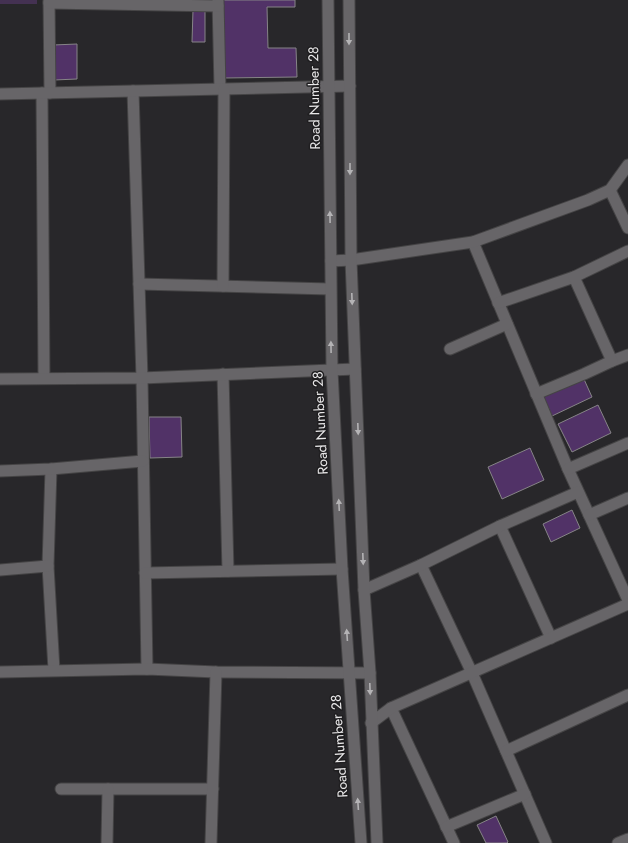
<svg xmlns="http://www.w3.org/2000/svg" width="628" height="843" viewBox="0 0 628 843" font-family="Jost,sans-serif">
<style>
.green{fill:#443152}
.building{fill:#513267;stroke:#868487}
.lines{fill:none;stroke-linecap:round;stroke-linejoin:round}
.minor-casing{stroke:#454445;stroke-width:13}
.tertiary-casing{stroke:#454445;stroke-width:13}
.minor{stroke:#676568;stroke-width:11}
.tertiary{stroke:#676568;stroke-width:11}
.oneway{fill:#b4b3b5}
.labels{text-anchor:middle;stroke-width:3;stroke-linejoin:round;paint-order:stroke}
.street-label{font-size:14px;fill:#e8e7e8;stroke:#1f1e20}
</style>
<rect width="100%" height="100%" fill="#28272a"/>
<rect class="green" x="0" y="0" width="37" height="4"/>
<g class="building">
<polygon points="223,0 295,0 295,7 267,7 268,48 296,48 297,77 224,78"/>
<polygon points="193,10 205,10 205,42 192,42"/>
<polygon points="77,44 77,79 54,80 53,45"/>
<polygon points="583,377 592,397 552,416 543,396"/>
<polygon points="598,405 611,433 572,452 558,424"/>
<polygon points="149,417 181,417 182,457 150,458"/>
<polygon points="530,448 544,480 502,499 488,467"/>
<polygon points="572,510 580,528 551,542 543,524"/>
<polygon points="496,816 508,842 507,843 486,843 477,825"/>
</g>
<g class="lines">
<defs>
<g id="minor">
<polyline points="49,0 50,93"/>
<polyline points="218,0 220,89"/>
<polyline points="49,3 218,6"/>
<polyline points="133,91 142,378 147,669"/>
<polyline points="42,93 44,378"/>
<polyline points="0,94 350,86"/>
<polyline points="610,190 628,228"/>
<polyline points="473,242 568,469 628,600"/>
<polyline points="331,261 351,260 473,242 588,200 610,190 628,165"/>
<polyline points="139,284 330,289"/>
<polyline points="223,286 224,89"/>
<polyline points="498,303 574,277"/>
<polyline points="450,349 507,324"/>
<polyline points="612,361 628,355"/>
<polyline points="223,374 228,571"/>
<polyline points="0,379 142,378 355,369"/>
<polyline points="536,394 584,374 612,361 574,277 628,251"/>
<polyline points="51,469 48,566 54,670"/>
<polyline points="568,469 628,443"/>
<polyline points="0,471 51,469 143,461"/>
<polyline points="589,515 628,498"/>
<polyline points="500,526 551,638"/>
<polyline points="421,565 472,673 546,843"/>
<polyline points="0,570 48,566"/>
<polyline points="145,573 342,569"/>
<polyline points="364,590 421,565 500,526 578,492"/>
<polyline points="0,672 147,669 216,672 370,673"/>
<polyline points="391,708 454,843"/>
<polyline points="371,723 391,708 628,604"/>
<polyline points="506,751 628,695"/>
<polyline points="61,789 213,789"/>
<polyline points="446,827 525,794"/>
<polyline points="107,843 108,789"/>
<polyline points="211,843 216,672"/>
<polyline points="618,843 628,839"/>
</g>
<g id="tertiary">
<polyline points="328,0 332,370 342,569 361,843"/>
<polyline points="349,0 351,260 364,590 370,673 377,843"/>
</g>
</defs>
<use href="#minor" class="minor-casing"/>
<use href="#tertiary" class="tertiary-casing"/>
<use href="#minor" class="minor"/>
<use href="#tertiary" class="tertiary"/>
</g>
<defs><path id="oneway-solid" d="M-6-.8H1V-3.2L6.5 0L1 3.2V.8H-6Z"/></defs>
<g class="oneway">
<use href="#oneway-solid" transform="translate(349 39) rotate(90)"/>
<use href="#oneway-solid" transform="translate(350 169) rotate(90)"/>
<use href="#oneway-solid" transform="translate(330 217) rotate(-91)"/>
<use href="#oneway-solid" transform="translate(352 299) rotate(88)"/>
<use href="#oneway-solid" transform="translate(331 347) rotate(-91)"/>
<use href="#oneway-solid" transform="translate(358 429) rotate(88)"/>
<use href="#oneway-solid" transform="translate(339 505) rotate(-93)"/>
<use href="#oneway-solid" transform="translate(363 559) rotate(88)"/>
<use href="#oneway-solid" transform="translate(347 635) rotate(-94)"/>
<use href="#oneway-solid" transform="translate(370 689) rotate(88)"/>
<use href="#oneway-solid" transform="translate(358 804) rotate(-94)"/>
</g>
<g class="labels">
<g class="street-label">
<text transform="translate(314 98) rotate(-91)" y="5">Road Number 28</text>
<text transform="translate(320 423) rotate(-93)" y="5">Road Number 28</text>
<text transform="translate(339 746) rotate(-94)" y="5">Road Number 28</text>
</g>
</g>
</svg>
